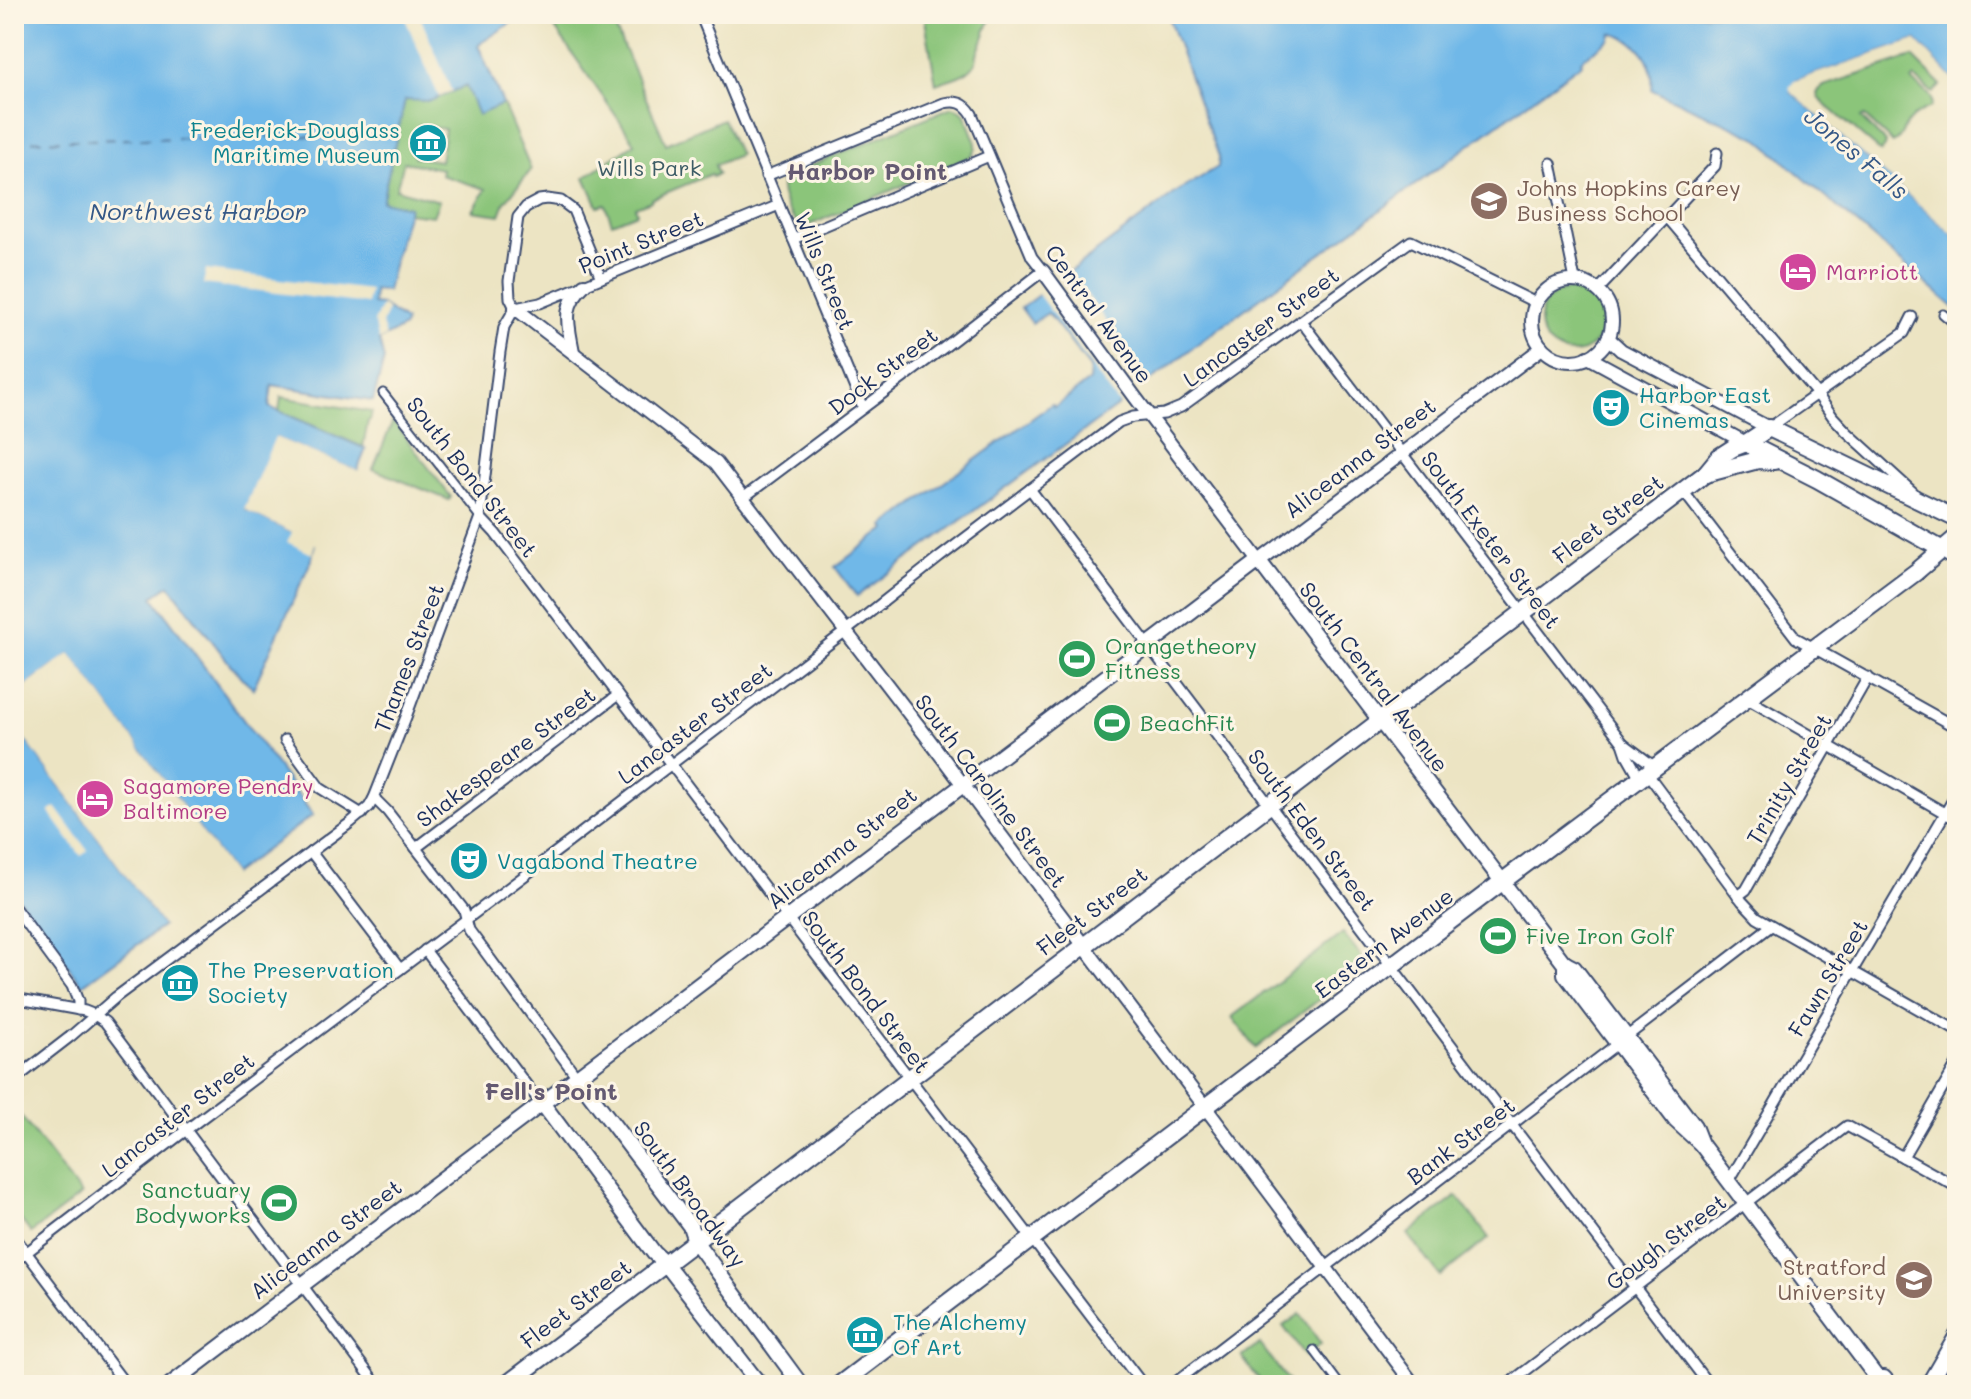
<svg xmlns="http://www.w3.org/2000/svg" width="1971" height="1399" viewBox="0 0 1971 1399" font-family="Mali,sans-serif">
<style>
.green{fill:#8bc57a;stroke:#537a6c;stroke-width:2;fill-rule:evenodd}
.water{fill:#70b8e8;stroke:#4674a3;stroke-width:2}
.pier{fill:#ece4c3}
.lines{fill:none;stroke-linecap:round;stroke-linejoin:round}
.ferry{stroke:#355887;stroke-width:2;stroke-dasharray:10 8;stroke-linecap:butt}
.pedestrian-casing{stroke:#3a4a6d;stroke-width:11}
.minor-casing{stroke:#3a4a6d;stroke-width:13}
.tertiary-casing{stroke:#3a4a6d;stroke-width:16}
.secondary-casing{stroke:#3a4a6d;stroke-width:18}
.primary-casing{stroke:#3a4a6d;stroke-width:20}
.pedestrian{stroke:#fff;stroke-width:7}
.minor{stroke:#fff;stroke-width:9}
.tertiary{stroke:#fff;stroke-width:12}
.secondary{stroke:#fff;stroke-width:14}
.primary{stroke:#fff;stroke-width:16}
.labels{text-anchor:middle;stroke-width:6;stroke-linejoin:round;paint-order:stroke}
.culture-label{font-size:22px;fill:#0d838f;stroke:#fcf5e5;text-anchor:start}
.park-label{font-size:22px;fill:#3d5c66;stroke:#fcf5e5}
.education-label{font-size:22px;fill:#785e54;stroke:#fcf5e5;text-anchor:start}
.street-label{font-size:22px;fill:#1b2f5e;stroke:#fcf5e5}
.hotel-label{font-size:22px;fill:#b23c85;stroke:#fcf5e5;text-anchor:start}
.leisure-label{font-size:22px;fill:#27864d;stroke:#fcf5e5;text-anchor:start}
.water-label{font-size:24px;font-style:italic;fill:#355887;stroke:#fcf5e5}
.neighbourhood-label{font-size:24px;font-weight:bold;fill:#645a72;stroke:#fcf5e5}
</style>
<rect width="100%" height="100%" fill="#fcf5e5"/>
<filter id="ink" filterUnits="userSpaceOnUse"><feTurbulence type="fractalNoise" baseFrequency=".0125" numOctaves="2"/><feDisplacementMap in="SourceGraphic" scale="16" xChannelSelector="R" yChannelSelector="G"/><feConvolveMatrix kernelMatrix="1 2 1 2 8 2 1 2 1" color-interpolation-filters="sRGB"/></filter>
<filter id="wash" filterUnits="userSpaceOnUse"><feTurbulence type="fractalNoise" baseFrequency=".006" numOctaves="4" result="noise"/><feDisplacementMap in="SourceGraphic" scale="32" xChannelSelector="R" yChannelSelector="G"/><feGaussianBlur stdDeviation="1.8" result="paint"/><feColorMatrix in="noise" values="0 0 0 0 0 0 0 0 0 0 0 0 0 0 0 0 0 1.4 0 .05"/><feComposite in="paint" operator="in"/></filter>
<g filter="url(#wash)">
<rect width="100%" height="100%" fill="#ece4c3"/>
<g class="green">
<polygon points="570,14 609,14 666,144 723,119 739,155 715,165 718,174 712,177 711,174 651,199 651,201 635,207 637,213 612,223 605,204 598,206 585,177 635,143 552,24"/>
<path d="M 924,14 L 992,14 L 977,55 C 977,74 951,78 936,84 Z"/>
<path d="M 1913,57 L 1941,85 L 1933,93 L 1915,78 L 1912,81 C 1920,89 1936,94 1931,107 C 1921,110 1910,118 1905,127 C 1900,135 1901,138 1893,143 L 1864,116 L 1861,118 L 1886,143 L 1885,147 L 1881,152 L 1819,99 L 1817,94 L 1819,90 L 1824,86 Z"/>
<path d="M 467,86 L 478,114 L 503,104 L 531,170 L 505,202 L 500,215 L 473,211 L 486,189 L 441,175 L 442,169 L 404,162 L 396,189 L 439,201 L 433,216 L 407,213 L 409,207 L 382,202 L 405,99 L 430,101 ZM 419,125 L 445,129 L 440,161 L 414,157 Z"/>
<path d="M 952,107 L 961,110 L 964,113 L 976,143 L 976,148 L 972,156 L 810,225 L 800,225 C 788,216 776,191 783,177 Z"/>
<circle cx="1572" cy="321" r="32"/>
<polygon points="281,397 372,412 370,421 368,421 363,447 279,411"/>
<polygon points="393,421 451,497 449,500 373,469"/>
<polygon points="1343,933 1367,963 1256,1048 1232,1017"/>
<polygon points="14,1107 81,1195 31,1233 14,1211"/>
<polygon points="1457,1196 1489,1238 1440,1276 1408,1234"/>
<polygon points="1300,1314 1321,1344 1305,1356 1283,1326"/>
<polygon points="1260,1344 1291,1385 1263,1385 1242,1357"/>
</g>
<g class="water">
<polygon points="14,14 524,14 478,45 503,104 478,115 466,86 430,101 405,100 382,201 409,207 395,257 387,291 374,290 373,304 382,305 405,321 404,327 379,340 384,360 373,401 272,385 269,407 366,449 357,471 276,438 245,509 315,544 310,563 253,689 230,664 169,585 153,597 313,815 233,874 70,654 14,695"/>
<path d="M 1167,14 L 1957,14 L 1957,84 L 1916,40 L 1794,81 L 1791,92 L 1957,238 L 1957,310 L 1756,137 L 1652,90 C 1655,61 1640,40 1611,33 L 1610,39 L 1581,60 L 1582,63 L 1200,342 L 1125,401 L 857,596 L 835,567 L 886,529 L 884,526 L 1052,404 L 1055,407 L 1089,381 L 1090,368 L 1048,313 L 1032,323 L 1021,308 L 1178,191 L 1218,167 L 1219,157 Z"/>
<polygon points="14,724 163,926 82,985 14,892"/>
</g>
<g class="pier">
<polygon points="403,14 419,14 452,92 439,97"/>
<polygon points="1916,40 1957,84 1957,88 1915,45 1796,85 1793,88 1957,233 1957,238 1791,92 1789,88 1794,81"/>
<polygon points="1068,268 1152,385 1121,407 1038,294 1044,286"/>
<polygon points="206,270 370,290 367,304 203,284"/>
<polygon points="382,305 388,310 382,324 386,337 379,340 374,322"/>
<polygon points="275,437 361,472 356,474 277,443 250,507 318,540 319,545 315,544 312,554 287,542 292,533 244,509"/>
<polygon points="70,653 233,874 230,877 69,659 45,676 66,704 65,708 54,716 48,715 29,688 14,699 14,695"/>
<polygon points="14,720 17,722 166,924 163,926 14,724"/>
<polygon points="56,807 88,851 81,856 49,812"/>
</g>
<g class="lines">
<polyline class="ferry" points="14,141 382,135"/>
</g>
</g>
<g filter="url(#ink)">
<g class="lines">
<defs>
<g id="pedestrian">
<polyline points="1943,314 1957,326"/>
<polyline points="383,393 480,517"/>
<polyline points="1314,1350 1340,1385"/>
</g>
<g id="minor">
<polyline points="700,14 863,408"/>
<polyline points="1551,163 1575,280"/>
<polyline points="1667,217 1817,394 1833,417 1847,432 1914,493"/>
<polyline points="793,239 989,156"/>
<polyline points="1598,290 1715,166 1717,153"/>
<polyline points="515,308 540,303 779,205"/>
<polyline points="515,308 510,298 509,281 518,217 526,207 539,200 547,199 561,201 573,210 601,278"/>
<polyline points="1301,321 1623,743 1627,755 1640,778"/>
<polyline points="1769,428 1904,333 1912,317"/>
<polyline points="1030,489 1709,1385"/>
<polyline points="1683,491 1796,638 1957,728"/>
<path d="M 743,498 L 946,346 L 1043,271 L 1032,257 L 972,114 C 965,103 957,100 944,103 L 766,176"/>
<polyline points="480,517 495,533 1143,1385"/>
<polyline points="1746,698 1957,820"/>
<polyline points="285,740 320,788 362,814"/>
<polyline points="1623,743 1655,767"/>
<polyline points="1647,773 1742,901 1757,917 1957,1031"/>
<polyline points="374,798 387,811 464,910 469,930 577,1077"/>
<polyline points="416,848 618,695"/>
<polyline points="311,852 400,969"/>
<polyline points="1738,896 1746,890 1868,677"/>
<polyline points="14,907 72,986 78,1001 78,1010"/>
<polyline points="425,950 531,1091 542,1103"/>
<polyline points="14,998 85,1011 95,1015 105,1022 377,1385"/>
<polyline points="14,1080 71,1036 116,997 350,823 369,807 374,798 406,717 480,517 500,352 504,327 515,308"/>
<polyline points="1903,1157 1957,1064"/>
<polyline points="1729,1181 1957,793"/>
<polyline points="14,1236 126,1385"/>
<polyline points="14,1262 198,1121 564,846 859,621 940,557 1119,422 1133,417 1164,414 1181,407 1411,241 1536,303"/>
<polyline points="1172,1385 1771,926"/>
<polyline points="1507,1385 1847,1126 1957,1187"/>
</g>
<g id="tertiary">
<polyline points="1043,271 1135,397 1259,561 1542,348"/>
<circle cx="1572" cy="321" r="40"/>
<polyline points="515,308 716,463 927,737 1414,1385"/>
<polyline points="1608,338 1621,350 1769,428"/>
<path d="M 573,352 C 568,324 561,306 584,285"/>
<polyline points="1588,357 1746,443"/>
</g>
<g id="secondary">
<polyline points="1565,963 1565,974 1676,1121 1701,1144 1877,1378 1884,1378 1890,1385"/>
<polyline points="577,1077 690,1226 695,1241 801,1385"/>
<polyline points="542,1103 654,1253 665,1263 760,1385"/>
<polyline points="170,1385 1259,561 1564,963 1574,968 1694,1126 1701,1144"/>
<polyline points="1928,1385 1957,1335"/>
</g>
<g id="primary">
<polyline points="1746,443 1817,479 1957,558"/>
<polyline points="1705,474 1758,460 1774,461"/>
<polyline points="506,1385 1705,474 1719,457 1733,448 1746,443 1769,428 1957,519"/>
<polyline points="839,1385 1515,872 1916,572 1957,537"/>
</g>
</defs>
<use href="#pedestrian" class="pedestrian-casing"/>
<use href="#minor" class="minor-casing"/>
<use href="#tertiary" class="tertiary-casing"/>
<use href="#secondary" class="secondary-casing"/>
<use href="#primary" class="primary-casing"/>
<use href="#pedestrian" class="pedestrian"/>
<use href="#minor" class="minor"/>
<use href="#tertiary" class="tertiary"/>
<use href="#secondary" class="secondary"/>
<use href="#primary" class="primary"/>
</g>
</g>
<defs>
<symbol id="museum-disc" viewBox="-11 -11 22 22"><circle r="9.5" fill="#0f9aa8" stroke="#fcf5e5"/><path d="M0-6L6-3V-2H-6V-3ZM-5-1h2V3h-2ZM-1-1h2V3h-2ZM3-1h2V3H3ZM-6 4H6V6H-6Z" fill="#fff"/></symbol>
<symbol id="university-disc" viewBox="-11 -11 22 22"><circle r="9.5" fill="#8d6e63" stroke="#fcf5e5"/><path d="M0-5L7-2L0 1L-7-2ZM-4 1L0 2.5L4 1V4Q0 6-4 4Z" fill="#fff"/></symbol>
<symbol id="hotel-disc" viewBox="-11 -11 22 22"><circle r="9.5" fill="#d1479c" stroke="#fcf5e5"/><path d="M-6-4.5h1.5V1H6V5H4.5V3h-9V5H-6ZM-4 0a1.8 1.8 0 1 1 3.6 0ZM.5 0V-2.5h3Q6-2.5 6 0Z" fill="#fff"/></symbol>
<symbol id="theatre-disc" viewBox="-11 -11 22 22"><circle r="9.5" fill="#0f9aa8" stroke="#fcf5e5"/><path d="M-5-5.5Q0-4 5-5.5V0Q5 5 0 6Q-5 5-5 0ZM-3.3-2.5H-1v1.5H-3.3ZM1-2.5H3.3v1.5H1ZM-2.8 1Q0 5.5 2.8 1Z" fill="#fff"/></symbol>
<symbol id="stadium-disc" viewBox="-11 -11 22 22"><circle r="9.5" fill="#2e9e5b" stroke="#fcf5e5"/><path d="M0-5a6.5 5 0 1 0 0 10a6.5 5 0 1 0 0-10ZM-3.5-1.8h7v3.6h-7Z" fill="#fff"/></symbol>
</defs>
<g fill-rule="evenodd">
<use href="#museum-disc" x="406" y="121" width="44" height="44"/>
<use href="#university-disc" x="1467" y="179" width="44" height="44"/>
<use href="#hotel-disc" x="1776" y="250" width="44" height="44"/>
<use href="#theatre-disc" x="1589" y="386" width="44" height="44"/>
<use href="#stadium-disc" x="1055" y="637" width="44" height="44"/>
<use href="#stadium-disc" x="1090" y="701" width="44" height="44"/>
<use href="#hotel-disc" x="73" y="777" width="44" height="44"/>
<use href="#theatre-disc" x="447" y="839" width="44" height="44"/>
<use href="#stadium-disc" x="1476" y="914" width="44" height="44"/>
<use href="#museum-disc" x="158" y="961" width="44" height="44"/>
<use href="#stadium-disc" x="257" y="1181" width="44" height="44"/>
<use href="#university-disc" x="1892" y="1258" width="44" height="44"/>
<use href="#museum-disc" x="843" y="1313" width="44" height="44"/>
</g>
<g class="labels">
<g class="culture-label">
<text x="400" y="138" text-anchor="end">Frederick-Douglass<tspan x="400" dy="25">Maritime Museum</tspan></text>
<text x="1639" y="403">Harbor East<tspan x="1639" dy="25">Cinemas</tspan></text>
<text x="497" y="869">Vagabond Theatre</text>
<text x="208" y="978">The Preservation<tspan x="208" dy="25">Society</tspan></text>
<text x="893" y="1330">The Alchemy<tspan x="893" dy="25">Of Art</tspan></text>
</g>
<g class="park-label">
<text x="649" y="176">Wills Park</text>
</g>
<g class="education-label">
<text x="1517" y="196">Johns Hopkins Carey<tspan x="1517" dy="25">Business School</tspan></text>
<text x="1886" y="1275" text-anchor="end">Stratford<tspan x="1886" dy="25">University</tspan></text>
</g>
<g class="street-label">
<text transform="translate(641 242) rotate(-22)" y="8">Point Street</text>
<text transform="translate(825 271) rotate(68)" y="8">Wills Street</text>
<text transform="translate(1099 314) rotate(54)" y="8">Central Avenue</text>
<text transform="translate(1261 327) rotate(-36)" y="8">Lancaster Street</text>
<text transform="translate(883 371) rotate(-37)" y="8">Dock Street</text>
<text transform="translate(1360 458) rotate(-37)" y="8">Aliceanna Street</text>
<text transform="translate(472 477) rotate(52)" y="8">South Bond Street</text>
<text transform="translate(1608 519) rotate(-37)" y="8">Fleet Street</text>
<text transform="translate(1491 540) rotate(53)" y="8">South Exeter Street</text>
<text transform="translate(409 658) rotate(-69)" y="8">Thames Street</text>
<text transform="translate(1374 677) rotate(53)" y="8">South Central Avenue</text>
<text transform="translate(695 723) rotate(-37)" y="8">Lancaster Street</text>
<text transform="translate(506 757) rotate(-37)" y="8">Shakespeare Street</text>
<text transform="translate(1789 779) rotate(-60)" y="8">Trinity Street</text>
<text transform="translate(991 791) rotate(53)" y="8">South Caroline Street</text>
<text transform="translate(1312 830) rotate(53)" y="8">South Eden Street</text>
<text transform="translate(842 848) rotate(-38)" y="8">Aliceanna Street</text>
<text transform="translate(1092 911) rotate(-37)" y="8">Fleet Street</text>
<text transform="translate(1384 943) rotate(-37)" y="8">Eastern Avenue</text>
<text transform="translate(1828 978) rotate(-59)" y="8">Fawn Street</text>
<text transform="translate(866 992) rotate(53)" y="8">South Bond Street</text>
<text transform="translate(178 1115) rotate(-38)" y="8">Lancaster Street</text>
<text transform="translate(1461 1141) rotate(-37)" y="8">Bank Street</text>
<text transform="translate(690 1194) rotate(54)" y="8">South Broadway</text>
<text transform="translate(326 1239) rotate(-37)" y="8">Aliceanna Street</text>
<text transform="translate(1666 1242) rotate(-37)" y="8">Gough Street</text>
<text transform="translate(576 1304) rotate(-37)" y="8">Fleet Street</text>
</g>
<g class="hotel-label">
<text x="1826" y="280">Marriott</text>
<text x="123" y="794">Sagamore Pendry<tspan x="123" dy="25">Baltimore</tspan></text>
</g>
<g class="leisure-label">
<text x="1105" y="654">Orangetheory<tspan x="1105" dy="25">Fitness</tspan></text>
<text x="1140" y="731">BeachFit</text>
<text x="1526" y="944">Five Iron Golf</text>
<text x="251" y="1198" text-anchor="end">Sanctuary<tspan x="251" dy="25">Bodyworks</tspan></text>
</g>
<g class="water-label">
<text transform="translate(1856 154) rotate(40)" y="8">Jones Falls</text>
<text x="198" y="220">Northwest Harbor</text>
</g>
<g class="neighbourhood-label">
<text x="867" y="180">Harbor Point</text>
<text x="551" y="1100">Fell's Point</text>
</g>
</g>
<rect width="1971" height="1399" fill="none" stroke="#fcf5e5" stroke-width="48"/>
</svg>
